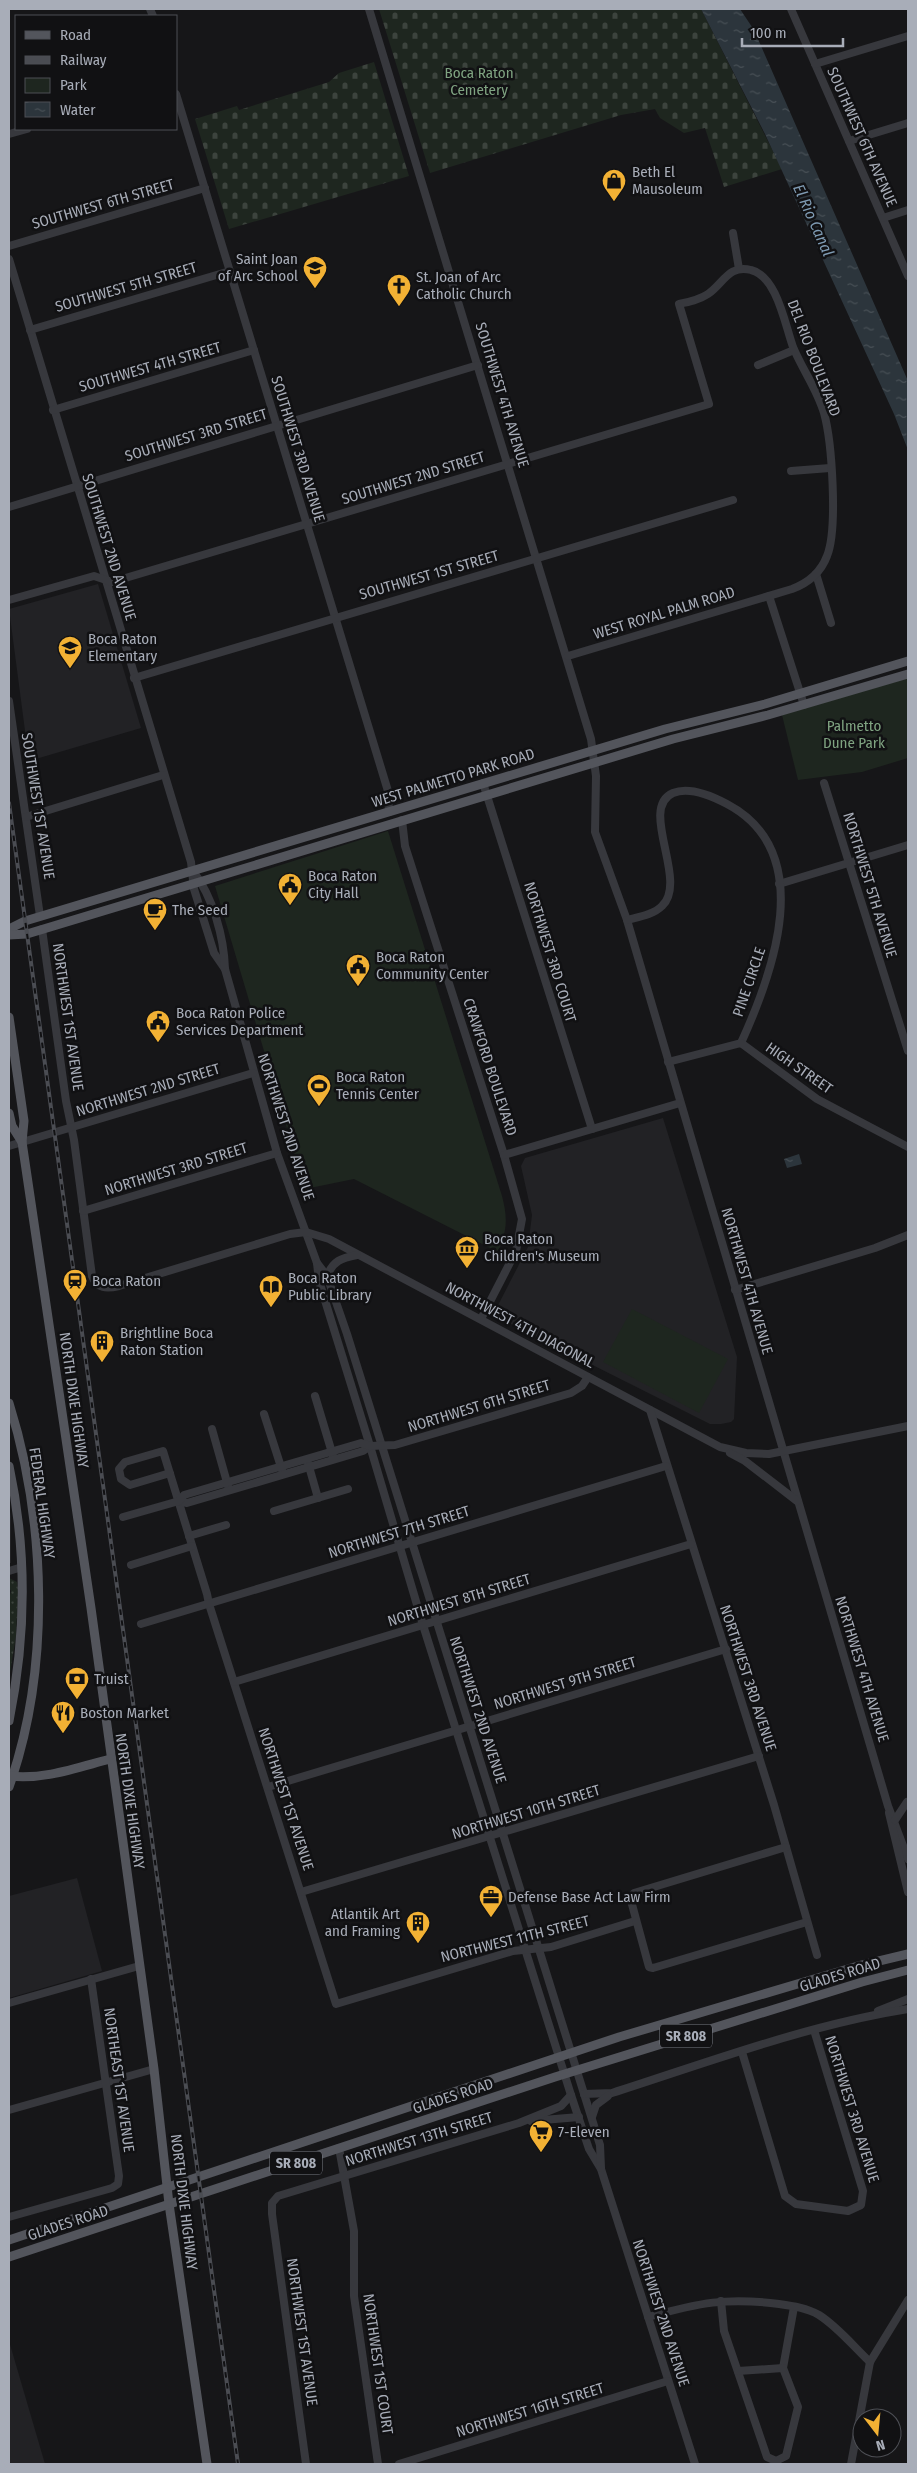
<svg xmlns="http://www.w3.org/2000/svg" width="917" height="2473" viewBox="0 0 917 2473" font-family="'Fira Sans Condensed',sans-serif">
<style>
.built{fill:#222225}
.cemetery{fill:url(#cemetery-stones)}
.park{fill:#1e261f}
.garden{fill:url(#garden-dots)}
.water{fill:url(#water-ripples)}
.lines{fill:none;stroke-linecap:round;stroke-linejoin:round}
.minor{stroke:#37383d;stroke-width:8}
.major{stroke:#53555c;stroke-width:9}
.rail-casing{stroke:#4a4c52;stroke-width:4}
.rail{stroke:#111113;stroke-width:2;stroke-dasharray:5.5;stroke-linecap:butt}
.labels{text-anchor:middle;stroke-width:5;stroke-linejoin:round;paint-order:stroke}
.shield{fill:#111113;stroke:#7b7e86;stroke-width:1}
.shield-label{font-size:14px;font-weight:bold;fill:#a8adb8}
.park-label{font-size:15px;fill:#7fa381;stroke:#111113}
.street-label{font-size:15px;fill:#a8adb8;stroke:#111113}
.poi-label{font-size:15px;fill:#a8adb8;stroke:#111113;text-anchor:start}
.water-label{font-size:16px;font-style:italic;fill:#7f9bb3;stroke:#111113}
</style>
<defs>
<pattern id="cemetery-stones" width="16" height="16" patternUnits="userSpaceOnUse" patternTransform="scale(1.25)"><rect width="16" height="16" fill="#1e261f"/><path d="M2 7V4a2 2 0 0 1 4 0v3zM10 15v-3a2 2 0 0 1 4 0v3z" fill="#3c433d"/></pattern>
<pattern id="garden-dots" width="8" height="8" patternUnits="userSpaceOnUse" patternTransform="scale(1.25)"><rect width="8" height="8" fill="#1e261f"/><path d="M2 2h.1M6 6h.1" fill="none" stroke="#3c433d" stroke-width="1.8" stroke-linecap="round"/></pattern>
<pattern id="water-ripples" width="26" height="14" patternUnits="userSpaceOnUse" patternTransform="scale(1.25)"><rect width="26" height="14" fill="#2c353c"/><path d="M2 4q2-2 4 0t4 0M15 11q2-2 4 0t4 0" fill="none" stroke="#485056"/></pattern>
</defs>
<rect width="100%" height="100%" fill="#161618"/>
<g class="built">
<polygon points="98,584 141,728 29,761 9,609"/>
<polygon points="663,1118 737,1357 734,1419 731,1422 721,1424 710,1424 493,1315 528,1247 532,1215 521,1166 525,1158"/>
<polygon points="9,1507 11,1516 11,1563 9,1563"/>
<polygon points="77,1878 102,1971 9,1998 9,1896"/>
<polygon points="9,2341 45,2464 9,2464"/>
</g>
<g class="cemetery">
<polygon points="379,9 701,9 782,169 724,187 705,128 684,133 660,118 655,109 621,115 430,173"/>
<polygon points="374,62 409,176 229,229 195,119 237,106 239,110 329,82 339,73"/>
</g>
<g class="park">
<polygon points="908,678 908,758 862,772 798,780 782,715"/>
<path d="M 388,831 L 502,1196 C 508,1219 507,1230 498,1252 L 354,1179 L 305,1189 L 215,886 Z"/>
<polygon points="632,1309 728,1359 699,1413 603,1362"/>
</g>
<polygon class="garden" points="9,1578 17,1582 18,1590 16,1636 9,1679 9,1599 11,1591 9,1588"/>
<g class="water">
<polygon points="701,9 740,9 754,30 908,381 908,450 894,414 765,134"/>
<polygon points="799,1154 802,1164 787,1168 784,1159"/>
</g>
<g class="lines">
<g class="minor">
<polyline points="150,9 153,16"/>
<polyline points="369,9 591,739 596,776 595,832 627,920 888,1806 908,1859"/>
<polyline points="791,9 908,276"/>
<polyline points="815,64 908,36"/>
<polyline points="176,94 388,791 389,812"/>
<polyline points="9,134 27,129"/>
<polyline points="849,141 908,123"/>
<polyline points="883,218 908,210"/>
<polyline points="733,233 739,269"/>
<polyline points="9,246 205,188"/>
<polyline points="9,259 191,862 194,889 214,953 225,969"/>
<polyline points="30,330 230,271"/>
<polyline points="758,365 794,350"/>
<polyline points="53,410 254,350"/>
<polyline points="791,471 830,468"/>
<polyline points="9,507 478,365"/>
<polyline points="816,574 831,623"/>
<polyline points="769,596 804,705"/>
<path d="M 9,600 L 94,576 L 112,582 L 709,404 L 679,304 C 689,302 699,300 708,294 C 723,284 729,264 751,270 C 777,276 785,325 793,347 C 802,369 817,389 824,413 C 832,442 838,529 827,556 C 821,572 808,583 792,589 L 568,656"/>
<polyline points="134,678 733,500"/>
<polyline points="9,701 40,916"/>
<polyline points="483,783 592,1129"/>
<polyline points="824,783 908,1051"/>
<polyline points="26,817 163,775"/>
<polyline points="402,820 405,846 504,1155 522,1219 516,1251 481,1319"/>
<path d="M 193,871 C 213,897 224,937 225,969 L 277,1153 L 317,1263 L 319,1281 L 370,1446 L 423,1625 L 571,2095 L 589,2149 L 601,2169 L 695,2464"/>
<polyline points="779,884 908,845"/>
<path d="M 627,920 C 638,917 653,915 662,906 C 689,881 638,808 673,793 C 690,786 712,796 727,804 C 818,852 773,973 741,1043"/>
<path d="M 42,929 L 66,1101 L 74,1140 L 92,1276 C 97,1289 107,1289 119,1286 L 290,1234 L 306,1232 L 329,1239 L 720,1447 L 746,1453 L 769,1454 L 908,1426"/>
<polyline points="668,1062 741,1043 817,1099 908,1147"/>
<polyline points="9,1146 253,1073"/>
<polyline points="504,1155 680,1103"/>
<polyline points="83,1211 277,1153"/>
<polyline points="317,1263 327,1276 347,1334 600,2145 601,2168"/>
<path d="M 327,1276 C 333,1261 341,1258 357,1255"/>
<polyline points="735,1290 875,1248 908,1235"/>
<polyline points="315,1396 333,1456"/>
<polyline points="650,1410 774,1805 817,1955"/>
<polyline points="264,1414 282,1470"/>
<polyline points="212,1429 228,1486"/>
<polyline points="730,1453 745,1461 797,1501"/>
<polyline points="308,1463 318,1498"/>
<polyline points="170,1473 130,1485 121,1479 119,1469 125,1462 163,1451 207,1594 209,1604 336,2004 513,1951 551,1947 635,1921"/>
<polyline points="179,1501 187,1503 363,1451 370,1446"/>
<polyline points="274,1511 348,1489"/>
<polyline points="123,1517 179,1501 184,1495 361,1443 370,1446 395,1445 571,1393 582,1386 588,1377"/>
<polyline points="189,1536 226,1525"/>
<polyline points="131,1565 192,1546"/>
<polyline points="9,1571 22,1567"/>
<polyline points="141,1624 666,1466"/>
<polyline points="234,1682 691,1544"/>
<polyline points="268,1787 726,1649"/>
<polyline points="889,1813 908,1892"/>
<polyline points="895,1820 907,1802"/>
<polyline points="786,1847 634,1893 630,1897 649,1967 653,1968 807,1922"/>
<polyline points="301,1892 759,1756"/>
<polyline points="9,2003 139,1966"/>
<polyline points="878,2011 908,1999"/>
<polyline points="742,2052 785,2196 796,2204 848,2211 861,2205 863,2191 814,2030"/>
<path d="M 584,2094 L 612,2093 C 709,2062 807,2025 908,2009"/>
<polyline points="9,2110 154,2069"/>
<polyline points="592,2117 596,2105 608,2096"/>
<polyline points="531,2121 579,2117"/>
<polyline points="339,2148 354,2231 354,2296 378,2464"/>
<polyline points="9,2217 112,2188 118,2184 119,2176 91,1979"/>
<polyline points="721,2301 724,2331 767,2457 776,2461 786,2456 798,2407 783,2368 794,2307"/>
<path d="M 648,2317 C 699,2303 726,2297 779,2304 C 793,2306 807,2308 819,2315 C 838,2327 854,2347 870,2362"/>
<polyline points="738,2371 783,2368"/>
<polyline points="306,2464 272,2214 272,2203 278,2196 519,2123 561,2106 571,2095"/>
<polyline points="399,2464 668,2381"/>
<polyline points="851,2464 870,2362 908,2300"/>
</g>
<g class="major">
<polyline points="9,929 25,921 665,729 765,704 908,661"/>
<polyline points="9,935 27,934 673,739 768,715 908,674"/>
<polyline points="9,1017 24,1121 22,1142 91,1608 154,2069 169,2204 207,2464"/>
<polyline points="9,1113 12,1126 22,1142"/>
<path d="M 9,1403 C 46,1521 51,1668 9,1787"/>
<path d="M 9,1466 C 27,1550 26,1637 9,1721"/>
<path d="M 9,1776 C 44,1780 76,1768 110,1759"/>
<polyline points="9,2240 619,2037 858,1966 908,1954"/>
<polyline points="9,2257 555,2077 862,1982 908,1970"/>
</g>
<defs>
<polyline id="rail" points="9,803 238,2464"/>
</defs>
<use href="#rail" class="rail-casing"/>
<use href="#rail" class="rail"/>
</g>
<defs>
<symbol id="shop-pin" viewBox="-11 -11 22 30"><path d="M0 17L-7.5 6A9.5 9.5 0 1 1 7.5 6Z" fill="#f2b134" stroke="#111113"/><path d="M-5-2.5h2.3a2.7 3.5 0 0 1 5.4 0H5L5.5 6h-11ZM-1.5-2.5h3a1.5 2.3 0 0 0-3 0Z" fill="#111"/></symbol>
<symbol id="school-pin" viewBox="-11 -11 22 30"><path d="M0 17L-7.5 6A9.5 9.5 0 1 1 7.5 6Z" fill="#f2b134" stroke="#111113"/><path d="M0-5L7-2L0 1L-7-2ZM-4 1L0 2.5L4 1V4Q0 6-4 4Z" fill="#111"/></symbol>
<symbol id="church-pin" viewBox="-11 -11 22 30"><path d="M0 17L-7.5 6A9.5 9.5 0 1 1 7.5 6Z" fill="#f2b134" stroke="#111113"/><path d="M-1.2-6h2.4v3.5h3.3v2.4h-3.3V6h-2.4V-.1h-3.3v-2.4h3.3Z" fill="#111"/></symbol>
<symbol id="civic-pin" viewBox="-11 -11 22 30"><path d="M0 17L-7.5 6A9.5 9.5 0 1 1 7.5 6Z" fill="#f2b134" stroke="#111113"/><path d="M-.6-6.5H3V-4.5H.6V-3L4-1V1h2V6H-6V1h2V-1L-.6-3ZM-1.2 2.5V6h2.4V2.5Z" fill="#111"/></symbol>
<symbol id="cafe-pin" viewBox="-11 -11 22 30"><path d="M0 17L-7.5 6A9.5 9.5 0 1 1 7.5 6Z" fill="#f2b134" stroke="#111113"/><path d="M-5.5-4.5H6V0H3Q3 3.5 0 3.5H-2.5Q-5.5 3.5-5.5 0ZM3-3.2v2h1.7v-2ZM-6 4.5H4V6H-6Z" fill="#111"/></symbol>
<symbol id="stadium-pin" viewBox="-11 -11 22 30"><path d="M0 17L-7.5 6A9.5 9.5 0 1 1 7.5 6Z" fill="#f2b134" stroke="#111113"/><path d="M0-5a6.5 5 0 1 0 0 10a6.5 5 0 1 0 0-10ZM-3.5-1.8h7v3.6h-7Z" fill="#111"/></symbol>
<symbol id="museum-pin" viewBox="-11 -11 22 30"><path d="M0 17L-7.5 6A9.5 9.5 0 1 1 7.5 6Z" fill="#f2b134" stroke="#111113"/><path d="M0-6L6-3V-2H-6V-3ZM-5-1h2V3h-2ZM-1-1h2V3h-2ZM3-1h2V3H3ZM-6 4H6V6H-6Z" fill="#111"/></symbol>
<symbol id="station-pin" viewBox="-11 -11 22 30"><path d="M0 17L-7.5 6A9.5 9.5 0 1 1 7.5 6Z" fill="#f2b134" stroke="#111113"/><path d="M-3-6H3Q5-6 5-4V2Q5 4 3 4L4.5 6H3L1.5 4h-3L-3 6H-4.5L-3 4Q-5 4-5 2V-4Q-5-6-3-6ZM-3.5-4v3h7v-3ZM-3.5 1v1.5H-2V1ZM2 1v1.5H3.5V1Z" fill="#111"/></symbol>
<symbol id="library-pin" viewBox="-11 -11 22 30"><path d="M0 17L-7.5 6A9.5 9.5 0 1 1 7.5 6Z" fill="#f2b134" stroke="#111113"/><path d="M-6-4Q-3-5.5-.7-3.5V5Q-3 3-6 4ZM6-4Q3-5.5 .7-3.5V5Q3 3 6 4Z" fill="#111"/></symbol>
<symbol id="building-pin" viewBox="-11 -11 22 30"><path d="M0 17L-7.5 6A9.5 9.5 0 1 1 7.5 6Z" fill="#f2b134" stroke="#111113"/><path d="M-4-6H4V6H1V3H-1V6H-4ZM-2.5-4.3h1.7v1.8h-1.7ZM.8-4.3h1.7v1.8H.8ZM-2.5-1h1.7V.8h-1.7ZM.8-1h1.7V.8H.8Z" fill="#111"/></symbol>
<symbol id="bank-pin" viewBox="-11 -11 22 30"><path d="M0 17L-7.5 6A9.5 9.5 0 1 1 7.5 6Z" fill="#f2b134" stroke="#111113"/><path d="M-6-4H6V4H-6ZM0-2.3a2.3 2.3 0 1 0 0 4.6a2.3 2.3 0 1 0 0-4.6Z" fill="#111"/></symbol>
<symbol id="restaurant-pin" viewBox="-11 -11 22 30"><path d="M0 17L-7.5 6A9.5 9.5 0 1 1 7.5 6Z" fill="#f2b134" stroke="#111113"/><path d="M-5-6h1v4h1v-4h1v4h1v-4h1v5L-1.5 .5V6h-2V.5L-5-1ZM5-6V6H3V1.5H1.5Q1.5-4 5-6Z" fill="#111"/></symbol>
<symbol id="office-pin" viewBox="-11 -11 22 30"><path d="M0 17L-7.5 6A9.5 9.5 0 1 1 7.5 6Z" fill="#f2b134" stroke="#111113"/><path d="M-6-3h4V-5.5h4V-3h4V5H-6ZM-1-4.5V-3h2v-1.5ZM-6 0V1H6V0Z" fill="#111"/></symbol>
<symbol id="supermarket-pin" viewBox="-11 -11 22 30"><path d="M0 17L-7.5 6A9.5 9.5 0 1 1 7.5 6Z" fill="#f2b134" stroke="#111113"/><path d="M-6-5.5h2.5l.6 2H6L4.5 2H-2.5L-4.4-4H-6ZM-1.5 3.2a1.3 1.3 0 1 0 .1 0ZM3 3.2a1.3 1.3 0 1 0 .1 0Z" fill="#111"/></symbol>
</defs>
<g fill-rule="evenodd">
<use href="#shop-pin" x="600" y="167" width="28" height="38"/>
<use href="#school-pin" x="301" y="254" width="28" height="38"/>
<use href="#church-pin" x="385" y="272" width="28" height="38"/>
<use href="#school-pin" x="56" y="634" width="28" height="38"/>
<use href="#civic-pin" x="276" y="871" width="28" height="38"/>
<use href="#cafe-pin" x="141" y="896" width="28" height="38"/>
<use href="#civic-pin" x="344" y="952" width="28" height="38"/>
<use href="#civic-pin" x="144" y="1008" width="28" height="38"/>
<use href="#stadium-pin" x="305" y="1072" width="28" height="38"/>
<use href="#museum-pin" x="453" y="1234" width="28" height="38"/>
<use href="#station-pin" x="61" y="1267" width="28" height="38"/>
<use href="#library-pin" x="257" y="1273" width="28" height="38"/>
<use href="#building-pin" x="88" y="1328" width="28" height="38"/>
<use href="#bank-pin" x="63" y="1665" width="28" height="38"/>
<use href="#restaurant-pin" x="49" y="1699" width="28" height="38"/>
<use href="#office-pin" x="477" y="1883" width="28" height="38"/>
<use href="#building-pin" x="404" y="1909" width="28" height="38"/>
<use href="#supermarket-pin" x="527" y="2118" width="28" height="38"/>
</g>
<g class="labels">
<g class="shield">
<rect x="660" y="2024.5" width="52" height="23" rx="4"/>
<rect x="270" y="2151.5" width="52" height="23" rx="4"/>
</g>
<g class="shield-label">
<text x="686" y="2041">SR 808</text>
<text x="296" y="2168">SR 808</text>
</g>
<g class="park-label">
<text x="479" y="78">Boca Raton<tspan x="479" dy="17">Cemetery</tspan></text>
<text x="854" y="731">Palmetto<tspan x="854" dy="17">Dune Park</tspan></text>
</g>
<g class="street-label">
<text transform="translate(862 137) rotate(66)" y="5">SOUTHWEST 6TH AVENUE</text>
<text transform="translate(103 204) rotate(-16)" y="5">SOUTHWEST 6TH STREET</text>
<text transform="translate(126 287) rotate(-16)" y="5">SOUTHWEST 5TH STREET</text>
<text transform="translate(814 358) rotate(69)" y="5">DEL RIO BOULEVARD</text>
<text transform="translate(150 367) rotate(-16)" y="5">SOUTHWEST 4TH STREET</text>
<text transform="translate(502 395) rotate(73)" y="5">SOUTHWEST 4TH AVENUE</text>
<text transform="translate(196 435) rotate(-17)" y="5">SOUTHWEST 3RD STREET</text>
<text transform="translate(298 449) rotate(73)" y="5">SOUTHWEST 3RD AVENUE</text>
<text transform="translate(413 478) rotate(-17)" y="5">SOUTHWEST 2ND STREET</text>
<text transform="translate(109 547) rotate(73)" y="5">SOUTHWEST 2ND AVENUE</text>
<text transform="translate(429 575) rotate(-16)" y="5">SOUTHWEST 1ST STREET</text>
<text transform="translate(664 613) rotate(-17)" y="5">WEST ROYAL PALM ROAD</text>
<text transform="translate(453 778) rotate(-17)" y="5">WEST PALMETTO PARK ROAD</text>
<text transform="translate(38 806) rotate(81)" y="5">SOUTHWEST 1ST AVENUE</text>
<text transform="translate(870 885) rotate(73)" y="5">NORTHWEST 5TH AVENUE</text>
<text transform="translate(550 952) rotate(73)" y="5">NORTHWEST 3RD COURT</text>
<text transform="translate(749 982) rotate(-71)" y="5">PINE CIRCLE</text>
<text transform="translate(68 1017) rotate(82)" y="5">NORTHWEST 1ST AVENUE</text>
<text transform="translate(490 1067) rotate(72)" y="5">CRAWFORD BOULEVARD</text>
<text transform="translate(799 1068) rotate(35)" y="5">HIGH STREET</text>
<text transform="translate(148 1090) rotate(-17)" y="5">NORTHWEST 2ND STREET</text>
<text transform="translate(286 1127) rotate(72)" y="5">NORTHWEST 2ND AVENUE</text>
<text transform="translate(176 1169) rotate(-17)" y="5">NORTHWEST 3RD STREET</text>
<text transform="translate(747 1281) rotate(74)" y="5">NORTHWEST 4TH AVENUE</text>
<text transform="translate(520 1325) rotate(28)" y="5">NORTHWEST 4TH DIAGONAL</text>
<text transform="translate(74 1400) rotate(82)" y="5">NORTH DIXIE HIGHWAY</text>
<text transform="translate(479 1406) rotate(-17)" y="5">NORTHWEST 6TH STREET</text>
<text transform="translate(42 1503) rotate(82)" y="5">FEDERAL HIGHWAY</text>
<text transform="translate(399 1532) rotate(-17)" y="5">NORTHWEST 7TH STREET</text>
<text transform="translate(459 1600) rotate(-17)" y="5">NORTHWEST 8TH STREET</text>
<text transform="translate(862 1669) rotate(73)" y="5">NORTHWEST 4TH AVENUE</text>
<text transform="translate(748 1678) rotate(72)" y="5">NORTHWEST 3RD AVENUE</text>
<text transform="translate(565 1683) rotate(-17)" y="5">NORTHWEST 9TH STREET</text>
<text transform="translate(478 1710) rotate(72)" y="5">NORTHWEST 2ND AVENUE</text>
<text transform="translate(286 1799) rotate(72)" y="5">NORTHWEST 1ST AVENUE</text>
<text transform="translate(130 1801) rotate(82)" y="5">NORTH DIXIE HIGHWAY</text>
<text transform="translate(526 1812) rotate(-17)" y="5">NORTHWEST 10TH STREET</text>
<text transform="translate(515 1939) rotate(-14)" y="5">NORTHWEST 11TH STREET</text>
<text transform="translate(840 1975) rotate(-17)" y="5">GLADES ROAD</text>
<text transform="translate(119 2080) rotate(82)" y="5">NORTHEAST 1ST AVENUE</text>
<text transform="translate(453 2096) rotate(-18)" y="5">GLADES ROAD</text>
<text transform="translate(852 2109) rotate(73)" y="5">NORTHWEST 3RD AVENUE</text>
<text transform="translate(419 2139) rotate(-17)" y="5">NORTHWEST 13TH STREET</text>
<text transform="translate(184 2202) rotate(83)" y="5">NORTH DIXIE HIGHWAY</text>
<text transform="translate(68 2223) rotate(-18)" y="5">GLADES ROAD</text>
<text transform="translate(661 2313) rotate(72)" y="5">NORTHWEST 2ND AVENUE</text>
<text transform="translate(302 2332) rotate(82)" y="5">NORTHWEST 1ST AVENUE</text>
<text transform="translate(378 2364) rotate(82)" y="5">NORTHWEST 1ST COURT</text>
<text transform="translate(530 2410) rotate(-17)" y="5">NORTHWEST 16TH STREET</text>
</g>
<g class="poi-label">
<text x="632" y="177">Beth El<tspan x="632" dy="17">Mausoleum</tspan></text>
<text x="298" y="264" text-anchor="end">Saint Joan<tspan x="298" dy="17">of Arc School</tspan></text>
<text x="416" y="282">St. Joan of Arc<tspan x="416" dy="17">Catholic Church</tspan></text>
<text x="88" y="644">Boca Raton<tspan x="88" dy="17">Elementary</tspan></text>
<text x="308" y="881">Boca Raton<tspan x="308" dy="17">City Hall</tspan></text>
<text x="172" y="915">The Seed</text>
<text x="376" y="962">Boca Raton<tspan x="376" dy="17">Community Center</tspan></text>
<text x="176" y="1018">Boca Raton Police<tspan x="176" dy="17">Services Department</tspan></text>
<text x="336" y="1082">Boca Raton<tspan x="336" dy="17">Tennis Center</tspan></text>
<text x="484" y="1244">Boca Raton<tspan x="484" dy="17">Children's Museum</tspan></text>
<text x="288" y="1283">Boca Raton<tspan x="288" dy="17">Public Library</tspan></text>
<text x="92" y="1286">Boca Raton</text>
<text x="120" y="1338">Brightline Boca<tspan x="120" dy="17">Raton Station</tspan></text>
<text x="94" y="1684">Truist</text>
<text x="80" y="1718">Boston Market</text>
<text x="508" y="1902">Defense Base Act Law Firm</text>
<text x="400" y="1919" text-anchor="end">Atlantik Art<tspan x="400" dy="17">and Framing</tspan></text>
<text x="558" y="2137">7-Eleven</text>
</g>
<g class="water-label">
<text transform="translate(814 220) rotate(66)" y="6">El Rio Canal</text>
</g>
</g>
<rect width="917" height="2473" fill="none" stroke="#a8adb8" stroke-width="20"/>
<rect x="15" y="15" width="162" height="115" fill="#111113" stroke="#4d4f55"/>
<rect x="25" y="31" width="25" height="8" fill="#53555c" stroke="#4d4f55"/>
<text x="60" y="40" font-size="15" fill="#a8adb8">Road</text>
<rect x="25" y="56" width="25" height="8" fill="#4a4c52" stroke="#4d4f55"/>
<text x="60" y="65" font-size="15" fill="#a8adb8">Railway</text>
<rect x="25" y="78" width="25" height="15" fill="#1e261f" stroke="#4d4f55"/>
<text x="60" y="90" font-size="15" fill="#a8adb8">Park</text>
<rect x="25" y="102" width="25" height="15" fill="url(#water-ripples)" stroke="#4d4f55"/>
<text x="60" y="115" font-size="15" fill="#a8adb8">Water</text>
<g transform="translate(877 2433) rotate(164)"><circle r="24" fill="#111113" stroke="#4d4f55"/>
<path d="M0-4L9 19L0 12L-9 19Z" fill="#f2b134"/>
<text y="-8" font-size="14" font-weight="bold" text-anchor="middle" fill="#a8adb8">N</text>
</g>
<path d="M742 38v8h101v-8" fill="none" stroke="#a8adb8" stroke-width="2.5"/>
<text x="750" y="38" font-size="15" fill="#a8adb8" stroke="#111113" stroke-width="4" paint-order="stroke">100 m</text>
</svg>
